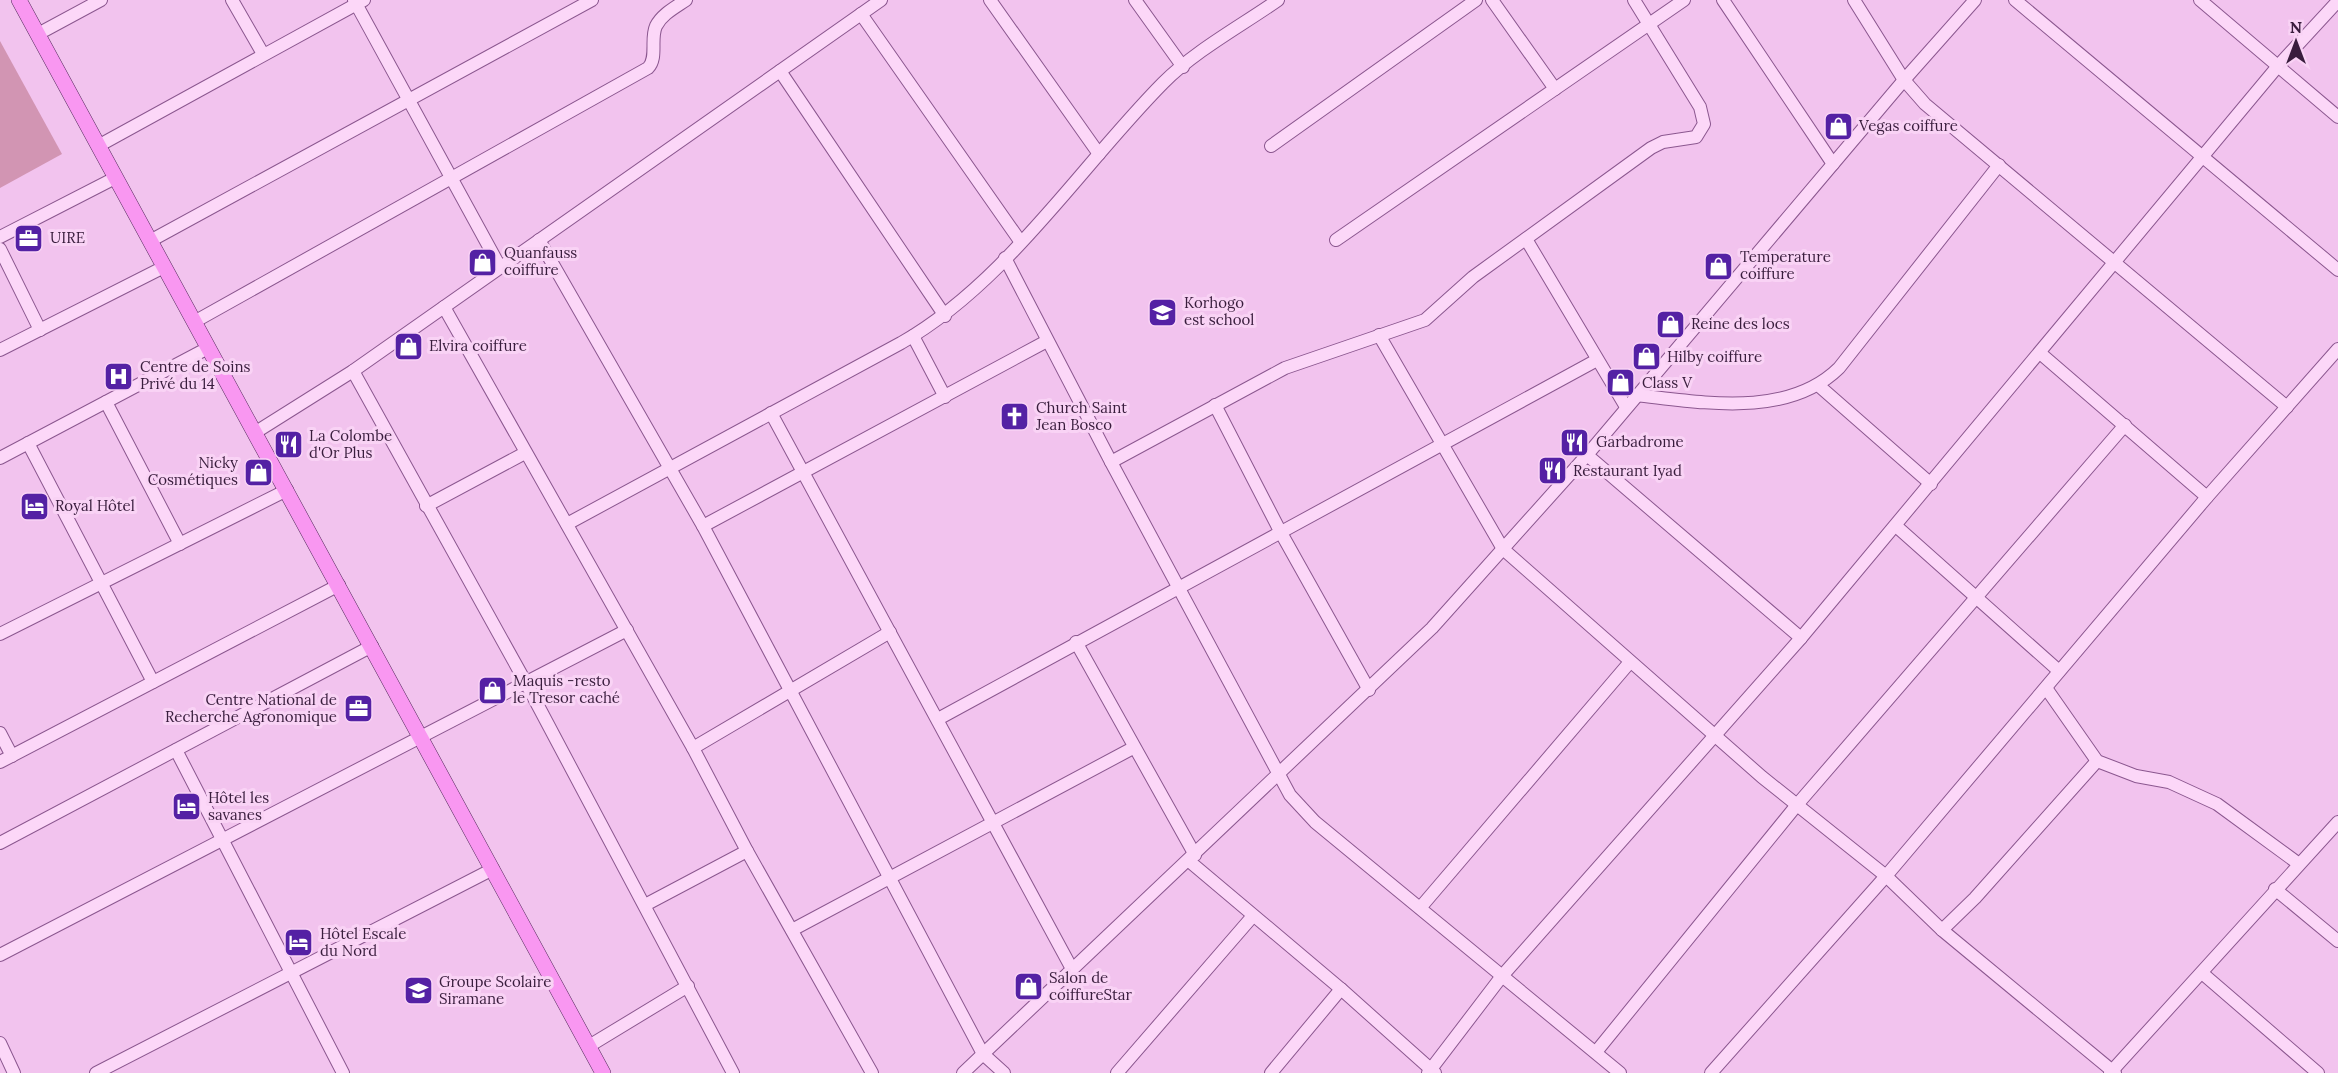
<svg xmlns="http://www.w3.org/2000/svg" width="2338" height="1073" viewBox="0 0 2338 1073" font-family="Lora,serif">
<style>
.green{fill:#d295b3}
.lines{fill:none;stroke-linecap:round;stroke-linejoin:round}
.minor-casing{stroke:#8b578f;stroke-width:14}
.major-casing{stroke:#552c5c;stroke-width:16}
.minor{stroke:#fcd7f8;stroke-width:12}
.major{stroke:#f997f1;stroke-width:15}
.labels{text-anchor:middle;stroke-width:6;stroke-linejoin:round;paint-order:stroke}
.poi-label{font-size:15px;fill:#391d3d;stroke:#f9d3f5;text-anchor:start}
</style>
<rect width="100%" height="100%" fill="#f2c3ee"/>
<polygon class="green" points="0,41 62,154 0,188"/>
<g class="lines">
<defs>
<g id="minor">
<polyline points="232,0 263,54"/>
<polyline points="354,0 500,267"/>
<polyline points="990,0 1099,154"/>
<polyline points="1135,0 1183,67"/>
<polyline points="1492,0 1555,89"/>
<polyline points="1723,0 1833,164"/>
<polyline points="1854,0 1904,80 1925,104 2287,407"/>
<polyline points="2015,0 2338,270"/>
<polyline points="2200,0 2338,117"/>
<polyline points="861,14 1020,241"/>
<polyline points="38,34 101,0"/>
<polyline points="780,71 945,316"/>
<polyline points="98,146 364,0"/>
<polyline points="1271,146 1476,0"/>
<polyline points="0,237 115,178"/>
<polyline points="1526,239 1626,407"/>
<polyline points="539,240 703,526 983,1054 1004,1073"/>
<polyline points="1336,240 1684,0"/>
<polyline points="150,241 592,0"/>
<polyline points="0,249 40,330"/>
<polyline points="1005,258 1111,462 1290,795 1315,822 1620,1073"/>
<polyline points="444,307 693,748 747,851 872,1073"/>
<path d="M 194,322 L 648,68 C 658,58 650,39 656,26 C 662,14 676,7 686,0"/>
<polyline points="1379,335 1503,549 1762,777 1886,876 1942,930 2115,1073"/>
<polyline points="913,336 945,397"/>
<polyline points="0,350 164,267"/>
<polyline points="2040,353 2207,497"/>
<polyline points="353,371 526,683 733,1073"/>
<polyline points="1818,385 1931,484"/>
<path d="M 1636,395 C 1701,402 1787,419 1839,368 L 1999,165"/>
<polyline points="106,402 180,544"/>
<polyline points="1215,405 1280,531 1369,690"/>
<polyline points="771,413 1072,969"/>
<polyline points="256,432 353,371 881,0"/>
<polyline points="28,443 153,682"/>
<polyline points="1587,455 1801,638"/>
<polyline points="0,458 208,348"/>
<polyline points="1111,462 1285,368 1425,320 1473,277 1651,148 1663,142 1696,137 1704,124 1700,107 1634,0"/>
<polyline points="426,506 525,453"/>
<path d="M 567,524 L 901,343 C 1006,283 1079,168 1163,83 C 1196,50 1241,26 1278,0"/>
<polyline points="703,526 1047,341"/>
<polyline points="1896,526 2059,671"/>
<polyline points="0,634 287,490"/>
<polyline points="1076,642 1195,855"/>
<polyline points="2046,688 2097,761 2136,776 2169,782 2217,804 2299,864"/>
<polyline points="938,719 1597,360"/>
<polyline points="0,733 12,756"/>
<polyline points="693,748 890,632"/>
<polyline points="176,750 343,1073"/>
<polyline points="0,762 339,585"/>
<polyline points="0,843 372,646"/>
<polyline points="1189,861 1341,989 1435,1073"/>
<polyline points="2275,889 2338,941"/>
<polyline points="645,905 747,851"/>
<polyline points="1420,908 1630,662"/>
<polyline points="792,930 1133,748"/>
<polyline points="1942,930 1975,898 2097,761"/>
<polyline points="0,955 627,630"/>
<polyline points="2202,973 2318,1073"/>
<polyline points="0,1043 14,1073"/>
<polyline points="589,1046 688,986"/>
<polyline points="1596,1052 1796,806 2125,425"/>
<polyline points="96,1073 493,869"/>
<polyline points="963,1073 1432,628 1587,455 1904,80 1975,0"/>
<polyline points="1117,1073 1252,917"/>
<polyline points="1271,1073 1341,989"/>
<polyline points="1428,1073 1502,976 1801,638 2278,66 2338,1"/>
<polyline points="1711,1073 1886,876 2207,497 2338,349"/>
<polyline points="2110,1073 2338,822"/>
</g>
<polyline id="major" points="19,0 603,1073"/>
</defs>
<use href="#minor" class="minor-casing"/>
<use href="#major" class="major-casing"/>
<use href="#minor" class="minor"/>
<use href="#major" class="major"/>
</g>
<defs>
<symbol id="shop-square" viewBox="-11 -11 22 22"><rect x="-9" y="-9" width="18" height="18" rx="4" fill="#5421a4" stroke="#f9d3f5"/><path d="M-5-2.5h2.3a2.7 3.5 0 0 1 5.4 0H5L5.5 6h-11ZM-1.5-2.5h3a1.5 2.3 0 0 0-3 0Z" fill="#fff"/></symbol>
<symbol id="office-square" viewBox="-11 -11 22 22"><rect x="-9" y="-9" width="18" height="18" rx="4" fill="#5421a4" stroke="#f9d3f5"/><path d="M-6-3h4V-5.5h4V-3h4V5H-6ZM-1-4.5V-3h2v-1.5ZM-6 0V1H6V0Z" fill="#fff"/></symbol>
<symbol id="school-square" viewBox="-11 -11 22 22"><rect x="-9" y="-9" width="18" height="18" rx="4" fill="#5421a4" stroke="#f9d3f5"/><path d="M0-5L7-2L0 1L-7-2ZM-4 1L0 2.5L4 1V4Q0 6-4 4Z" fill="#fff"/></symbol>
<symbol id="hospital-square" viewBox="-11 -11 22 22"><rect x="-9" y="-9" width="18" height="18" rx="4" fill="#5421a4" stroke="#f9d3f5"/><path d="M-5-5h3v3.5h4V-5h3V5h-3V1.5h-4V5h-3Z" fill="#fff"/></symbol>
<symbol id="church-square" viewBox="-11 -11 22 22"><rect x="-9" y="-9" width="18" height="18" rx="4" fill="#5421a4" stroke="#f9d3f5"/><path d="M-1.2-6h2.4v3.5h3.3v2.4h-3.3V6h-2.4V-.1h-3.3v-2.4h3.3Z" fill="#fff"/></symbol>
<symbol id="restaurant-square" viewBox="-11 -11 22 22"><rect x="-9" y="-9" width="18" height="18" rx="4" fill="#5421a4" stroke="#f9d3f5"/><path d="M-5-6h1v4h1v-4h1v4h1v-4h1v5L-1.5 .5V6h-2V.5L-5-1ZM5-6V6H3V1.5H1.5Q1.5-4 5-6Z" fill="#fff"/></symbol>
<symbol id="hotel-square" viewBox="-11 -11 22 22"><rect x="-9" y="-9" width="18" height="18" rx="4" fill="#5421a4" stroke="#f9d3f5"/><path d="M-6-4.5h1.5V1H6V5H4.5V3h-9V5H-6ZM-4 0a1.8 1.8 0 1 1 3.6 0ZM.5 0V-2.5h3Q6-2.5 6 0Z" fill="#fff"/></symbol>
</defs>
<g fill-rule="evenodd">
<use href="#shop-square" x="1822" y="110" width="33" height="33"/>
<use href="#office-square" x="12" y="222" width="33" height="33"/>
<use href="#shop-square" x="466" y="246" width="33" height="33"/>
<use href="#shop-square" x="1702" y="250" width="33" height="33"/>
<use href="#school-square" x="1146" y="296" width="33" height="33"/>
<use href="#shop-square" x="1654" y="308" width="33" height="33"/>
<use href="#shop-square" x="392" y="330" width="33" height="33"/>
<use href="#shop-square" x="1630" y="340" width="33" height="33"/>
<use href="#hospital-square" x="102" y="360" width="33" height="33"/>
<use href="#shop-square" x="1604" y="366" width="33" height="33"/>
<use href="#church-square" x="998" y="400" width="33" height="33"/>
<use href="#restaurant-square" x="1558" y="426" width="33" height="33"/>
<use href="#restaurant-square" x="272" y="428" width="33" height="33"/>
<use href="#restaurant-square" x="1536" y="454" width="33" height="33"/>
<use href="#shop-square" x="242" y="456" width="33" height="33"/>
<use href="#hotel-square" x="18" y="490" width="33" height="33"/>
<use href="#shop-square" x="476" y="674" width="33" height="33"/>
<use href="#office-square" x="342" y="692" width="33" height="33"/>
<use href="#hotel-square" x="170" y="790" width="33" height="33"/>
<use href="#hotel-square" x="282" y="926" width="33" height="33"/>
<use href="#shop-square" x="1012" y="970" width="33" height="33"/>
<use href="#school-square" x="402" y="974" width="33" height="33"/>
</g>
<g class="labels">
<g class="poi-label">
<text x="1859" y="131">Vegas coiffure</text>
<text x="50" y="243">UIRE</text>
<text x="504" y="258">Quanfauss<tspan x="504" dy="17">coiffure</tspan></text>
<text x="1740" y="262">Temperature<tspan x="1740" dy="17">coiffure</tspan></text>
<text x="1184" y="308">Korhogo<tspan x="1184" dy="17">est school</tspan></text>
<text x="1691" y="329">Reine des locs</text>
<text x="429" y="351">Elvira coiffure</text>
<text x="1667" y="362">Hilby coiffure</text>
<text x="140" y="372">Centre de Soins<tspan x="140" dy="17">Privé du 14</tspan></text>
<text x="1642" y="388">Class V</text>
<text x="1036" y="413">Church Saint<tspan x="1036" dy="17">Jean Bosco</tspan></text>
<text x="309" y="441">La Colombe<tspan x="309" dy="17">d'Or Plus</tspan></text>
<text x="1596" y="447">Garbadrome</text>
<text x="238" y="468" text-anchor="end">Nicky<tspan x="238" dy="17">Cosmétiques</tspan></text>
<text x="1573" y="476">Restaurant Iyad</text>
<text x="55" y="511">Royal Hôtel</text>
<text x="513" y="686">Maquis -resto<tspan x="513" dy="17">le Tresor caché</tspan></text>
<text x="337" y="705" text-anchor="end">Centre National de<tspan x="337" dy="17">Recherche Agronomique</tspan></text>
<text x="208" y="803">Hôtel les<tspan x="208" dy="17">savanes</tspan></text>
<text x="320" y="939">Hôtel Escale<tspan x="320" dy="17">du Nord</tspan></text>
<text x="1049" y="983">Salon de<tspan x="1049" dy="17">coiffureStar</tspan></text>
<text x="439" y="987">Groupe Scolaire<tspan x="439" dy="17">Siramane</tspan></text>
</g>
</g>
<g transform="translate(2296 42)" stroke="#f9d3f5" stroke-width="4.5" paint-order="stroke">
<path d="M0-4.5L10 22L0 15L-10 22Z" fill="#391d3d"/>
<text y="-9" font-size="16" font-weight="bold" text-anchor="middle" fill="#391d3d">N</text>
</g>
</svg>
